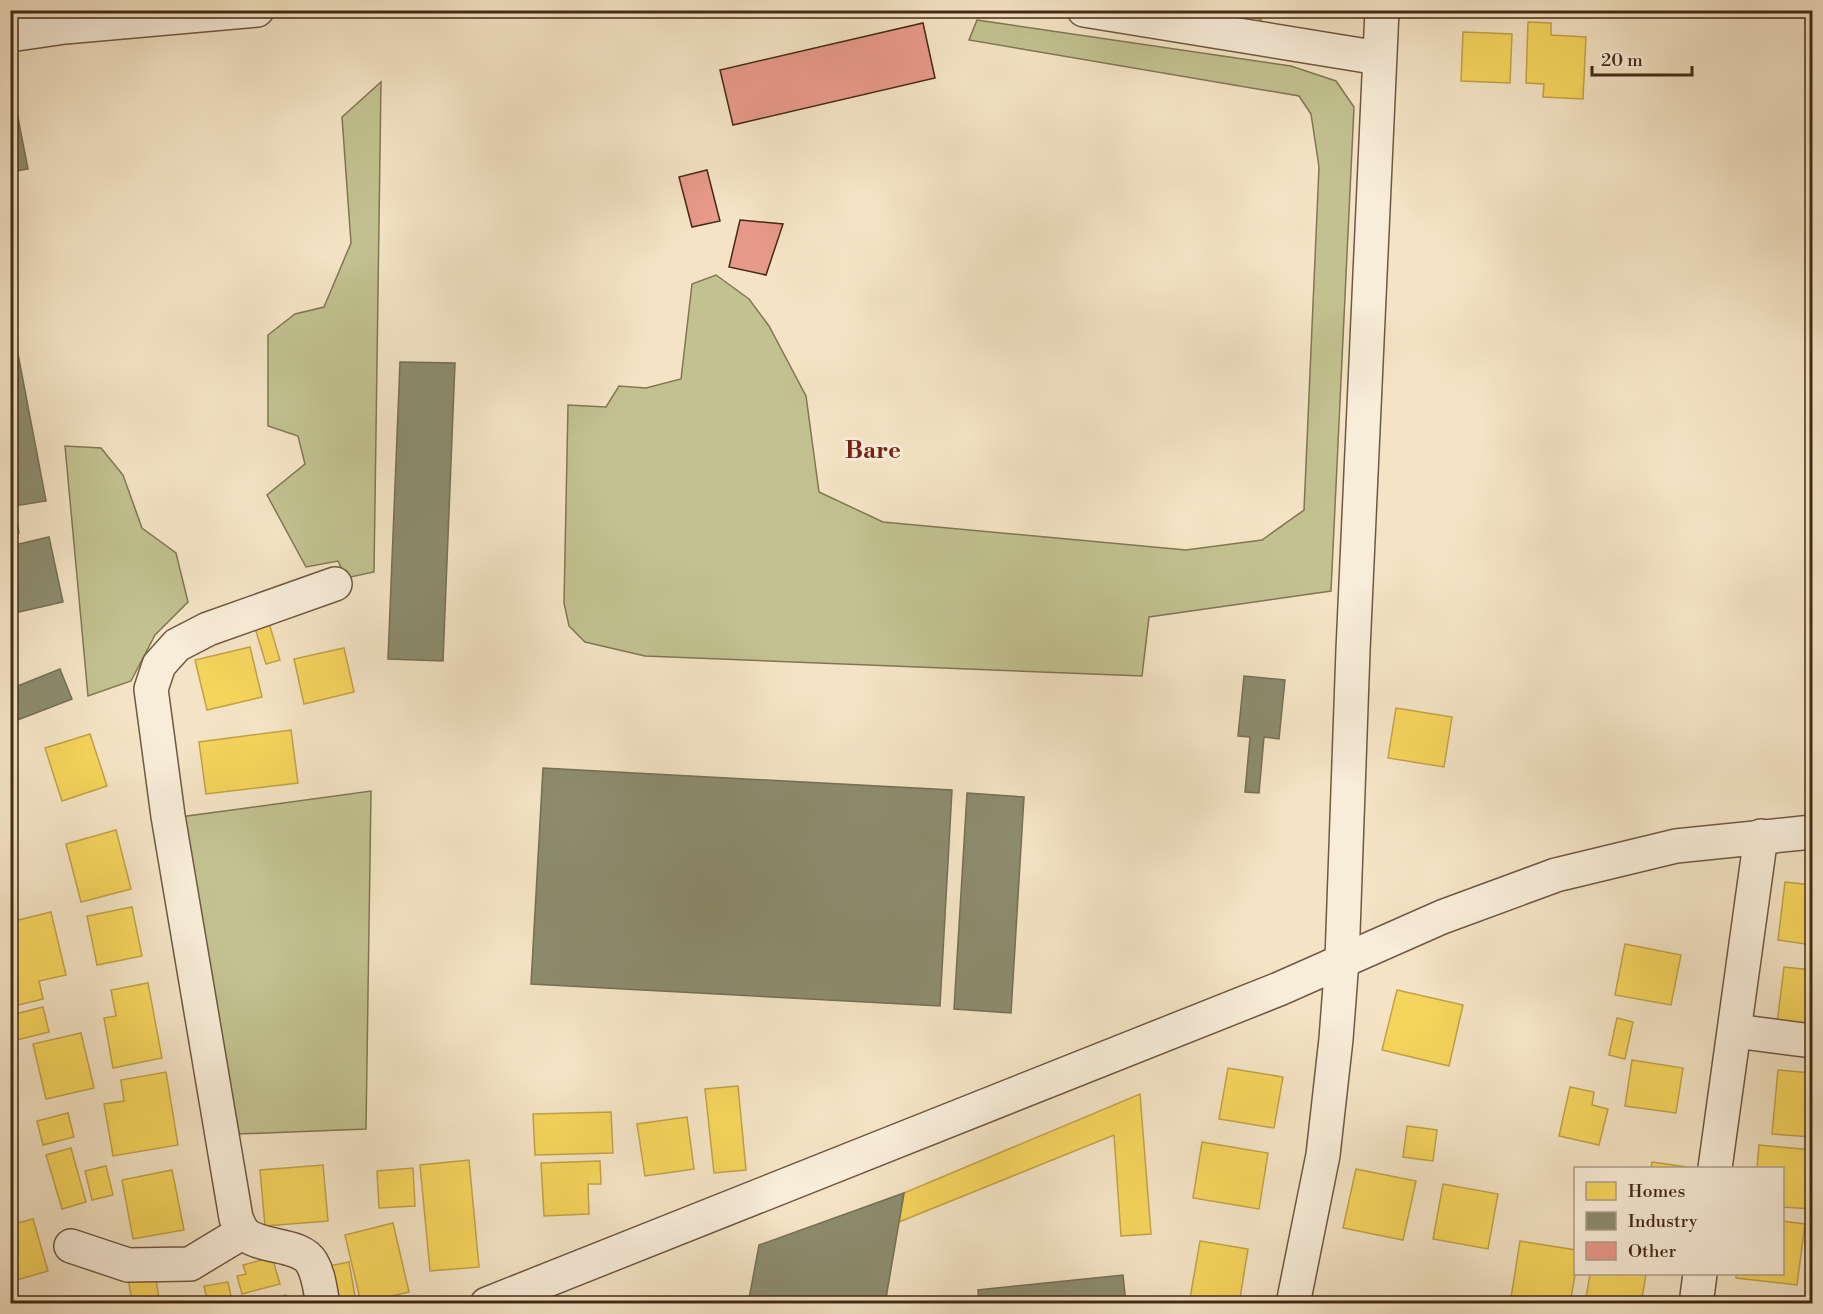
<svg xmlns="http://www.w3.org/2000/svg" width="1823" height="1314" viewBox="0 0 1823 1314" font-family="'Libre Bodoni',serif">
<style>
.green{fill:#c2c290;stroke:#837653;stroke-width:1.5}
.homes{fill:#f6d55c;stroke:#c1a247;stroke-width:1.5}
.industry{fill:#8c8c6e;stroke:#766f54;stroke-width:1.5}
.building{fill:#e89a8a;stroke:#442a16;stroke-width:1.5}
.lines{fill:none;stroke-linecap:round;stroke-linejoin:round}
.minor-casing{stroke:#705842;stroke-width:36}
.tertiary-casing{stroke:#705842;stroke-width:36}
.minor{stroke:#f8edd9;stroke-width:33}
.tertiary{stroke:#f8edd9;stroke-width:33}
.labels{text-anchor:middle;stroke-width:6;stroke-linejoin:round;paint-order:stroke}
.district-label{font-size:24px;font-weight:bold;fill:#7a1f14;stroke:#f8edd9}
</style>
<rect width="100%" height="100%" fill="#f4e4c5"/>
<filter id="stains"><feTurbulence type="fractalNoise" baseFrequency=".00333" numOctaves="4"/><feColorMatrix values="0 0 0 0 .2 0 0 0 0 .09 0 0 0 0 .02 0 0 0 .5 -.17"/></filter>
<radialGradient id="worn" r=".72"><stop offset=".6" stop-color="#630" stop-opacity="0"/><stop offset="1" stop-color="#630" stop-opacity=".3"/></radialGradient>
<g class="green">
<polygon points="977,20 1291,66 1336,81 1354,107 1331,591 1149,617 1142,676 645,656 585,642 569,626 564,603 568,405 606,407 619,386 646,388 681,379 692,284 716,275 749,299 769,326 806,396 819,492 883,522 1186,550 1262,540 1304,510 1319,167 1311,114 1299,96 969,40"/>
<polygon points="381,82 374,572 346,578 338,561 306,567 267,495 305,464 298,436 268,426 268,335 295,314 324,307 351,243 342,117"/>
<polygon points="65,446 101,448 123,475 142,528 176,553 188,602 155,635 131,681 88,696"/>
<polygon points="371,791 366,1129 239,1134 180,817"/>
</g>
<g class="homes">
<polygon points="1232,10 1264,10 1261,20"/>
<polygon points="1528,22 1551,23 1551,35 1586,37 1583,99 1543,97 1544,84 1526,83"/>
<polygon points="1463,32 1512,34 1510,83 1461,81"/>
<polygon points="269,623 280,660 266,664 255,628"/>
<polygon points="250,647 262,697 207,710 195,660"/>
<polygon points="344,648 354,692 304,704 294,659"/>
<polygon points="1396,708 1452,717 1444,767 1388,758"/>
<polygon points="291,730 298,783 206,794 199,742"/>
<polygon points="90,734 107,786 62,801 45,748"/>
<polygon points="116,830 131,889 81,902 66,844"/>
<polygon points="1785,882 1812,885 1812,945 1778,940"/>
<polygon points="132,907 142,956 97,965 87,916"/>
<polygon points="51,912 66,975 39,981 43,999 10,1007 10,922"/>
<polygon points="1625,944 1681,955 1671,1005 1615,995"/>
<polygon points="1784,967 1812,970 1812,1028 1777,1024"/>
<polygon points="148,983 162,1058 113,1068 104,1018 116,1016 111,990"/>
<polygon points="1397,990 1463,1005 1449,1066 1382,1050"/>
<polygon points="43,1007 49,1032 17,1040 11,1015"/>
<polygon points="1617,1018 1633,1022 1625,1059 1609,1055"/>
<polygon points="81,1033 94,1088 46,1099 33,1044"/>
<polygon points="1632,1060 1683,1068 1676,1113 1625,1106"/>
<polygon points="1228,1068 1283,1077 1274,1128 1219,1119"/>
<polygon points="1778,1070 1812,1073 1812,1137 1772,1134"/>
<polygon points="166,1072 178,1145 113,1156 104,1104 124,1101 121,1080"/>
<polygon points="738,1086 746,1170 714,1173 705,1089"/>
<polygon points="1570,1087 1594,1092 1592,1105 1608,1109 1599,1145 1559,1136"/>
<polygon points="1140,1094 1151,1234 1121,1236 1114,1135 899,1222 904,1193"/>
<polygon points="611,1112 613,1153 535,1155 533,1114"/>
<polygon points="68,1113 74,1137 43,1145 37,1121"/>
<polygon points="687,1117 694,1169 645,1176 637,1124"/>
<polygon points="1407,1126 1437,1130 1433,1161 1403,1157"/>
<polygon points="1202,1142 1268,1153 1259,1209 1193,1198"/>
<polygon points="1759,1145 1812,1150 1812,1209 1782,1207 1782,1168 1757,1168"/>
<polygon points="71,1148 86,1202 62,1209 46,1155"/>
<polygon points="469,1160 479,1267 430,1271 420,1165"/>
<polygon points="600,1161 601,1184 588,1184 589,1214 544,1216 541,1163"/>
<polygon points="1652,1162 1695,1168 1651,1168"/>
<polygon points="323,1165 328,1221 265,1226 260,1170"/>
<polygon points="106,1166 113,1195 92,1200 85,1171"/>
<polygon points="413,1168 415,1206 379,1208 377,1171"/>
<polygon points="1356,1169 1416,1181 1403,1240 1343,1228"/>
<polygon points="172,1170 184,1230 133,1239 122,1180"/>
<polygon points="1443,1184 1498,1194 1488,1249 1433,1239"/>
<polygon points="33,1219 48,1271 10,1282 10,1225"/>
<polygon points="1782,1221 1805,1224 1797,1285 1736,1278 1736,1274 1782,1274"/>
<polygon points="393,1223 409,1292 361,1303 345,1235"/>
<polygon points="1200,1241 1248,1249 1239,1304 1189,1304"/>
<polygon points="1520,1241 1576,1250 1576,1269 1570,1304 1510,1304"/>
<polygon points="272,1257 280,1284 242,1294 237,1276 246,1274 243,1265"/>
<polygon points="349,1262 355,1296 336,1300 329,1266"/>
<polygon points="155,1274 159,1298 132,1302 128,1278"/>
<polygon points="1590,1274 1646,1274 1641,1304 1585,1304"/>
<polygon points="228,1282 232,1301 208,1304 204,1286"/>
<polygon points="286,1295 288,1304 256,1304"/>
</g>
<g class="industry">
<polygon points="10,77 28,169 10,172"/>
<polygon points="10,312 46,501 14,506 19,533 10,535"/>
<polygon points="400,362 455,363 443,661 388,659"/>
<polygon points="49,537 63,602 10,614 10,546"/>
<polygon points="60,669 72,699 10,723 10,689"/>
<polygon points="1244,676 1285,680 1279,739 1264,737 1259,793 1245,792 1250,737 1238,736"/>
<polygon points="543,768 952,790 940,1006 531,984"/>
<polygon points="967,793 1024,797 1011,1013 954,1009"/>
<polygon points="904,1193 885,1304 748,1304 759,1245"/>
<polygon points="1123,1275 1126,1304 979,1304 978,1290"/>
</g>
<g class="building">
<polygon points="923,23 935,78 733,125 720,70"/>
<polygon points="707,170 720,221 692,227 679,177"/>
<polygon points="740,220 783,224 766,275 729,267"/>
</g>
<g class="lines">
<defs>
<g id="minor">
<polyline points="1084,10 1379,58"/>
<polyline points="10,35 65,27 257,10"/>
<polyline points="1735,1031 1812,1041"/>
<polyline points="1715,1168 1761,836"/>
<polyline points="71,1246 128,1265 190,1264 243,1232"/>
<path d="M 323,1304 C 320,1290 319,1275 312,1263 C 301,1243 263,1249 245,1234 C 241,1230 238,1223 236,1218 L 168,816 L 151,689 L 159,665 L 177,645 L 208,629 L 335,584"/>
<polyline points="487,1304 1279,989 1442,917 1556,875 1676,846 1812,832"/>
<polyline points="1696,1304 1700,1274"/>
</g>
<polyline id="tertiary" points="1293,1304 1323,1155 1336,1039 1342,960 1353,650 1382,10"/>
</defs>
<use href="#minor" class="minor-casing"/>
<use href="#tertiary" class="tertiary-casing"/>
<use href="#minor" class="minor"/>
<use href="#tertiary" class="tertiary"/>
</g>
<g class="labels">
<g class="district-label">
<text x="873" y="458">Bare</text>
</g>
</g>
<rect width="1823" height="1314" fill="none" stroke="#f4e4c5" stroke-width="36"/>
<rect x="12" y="12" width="1799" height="1290" fill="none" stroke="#442a16" stroke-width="3"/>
<rect x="18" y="18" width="1787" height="1278" fill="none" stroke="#442a16" stroke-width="1.5"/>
<rect x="1574" y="1167" width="210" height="108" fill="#f8edd9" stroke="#b09f8b" stroke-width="1.5"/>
<rect x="1586" y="1182" width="30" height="18" fill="#f6d55c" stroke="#b09f8b" stroke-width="1.5"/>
<text x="1628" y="1197" font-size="18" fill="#442a16">Homes</text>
<rect x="1586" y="1212" width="30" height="18" fill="#8c8c6e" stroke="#b09f8b" stroke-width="1.5"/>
<text x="1628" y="1227" font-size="18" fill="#442a16">Industry</text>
<rect x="1586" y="1242" width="30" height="18" fill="#e89a8a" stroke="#b09f8b" stroke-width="1.5"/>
<text x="1628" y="1257" font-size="18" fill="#442a16">Other</text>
<path d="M1592 66v9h100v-9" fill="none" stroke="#442a16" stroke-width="3"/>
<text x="1601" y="66" font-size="18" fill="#442a16" stroke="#f8edd9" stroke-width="4.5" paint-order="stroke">20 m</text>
<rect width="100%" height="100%" filter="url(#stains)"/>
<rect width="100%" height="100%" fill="url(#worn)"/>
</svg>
